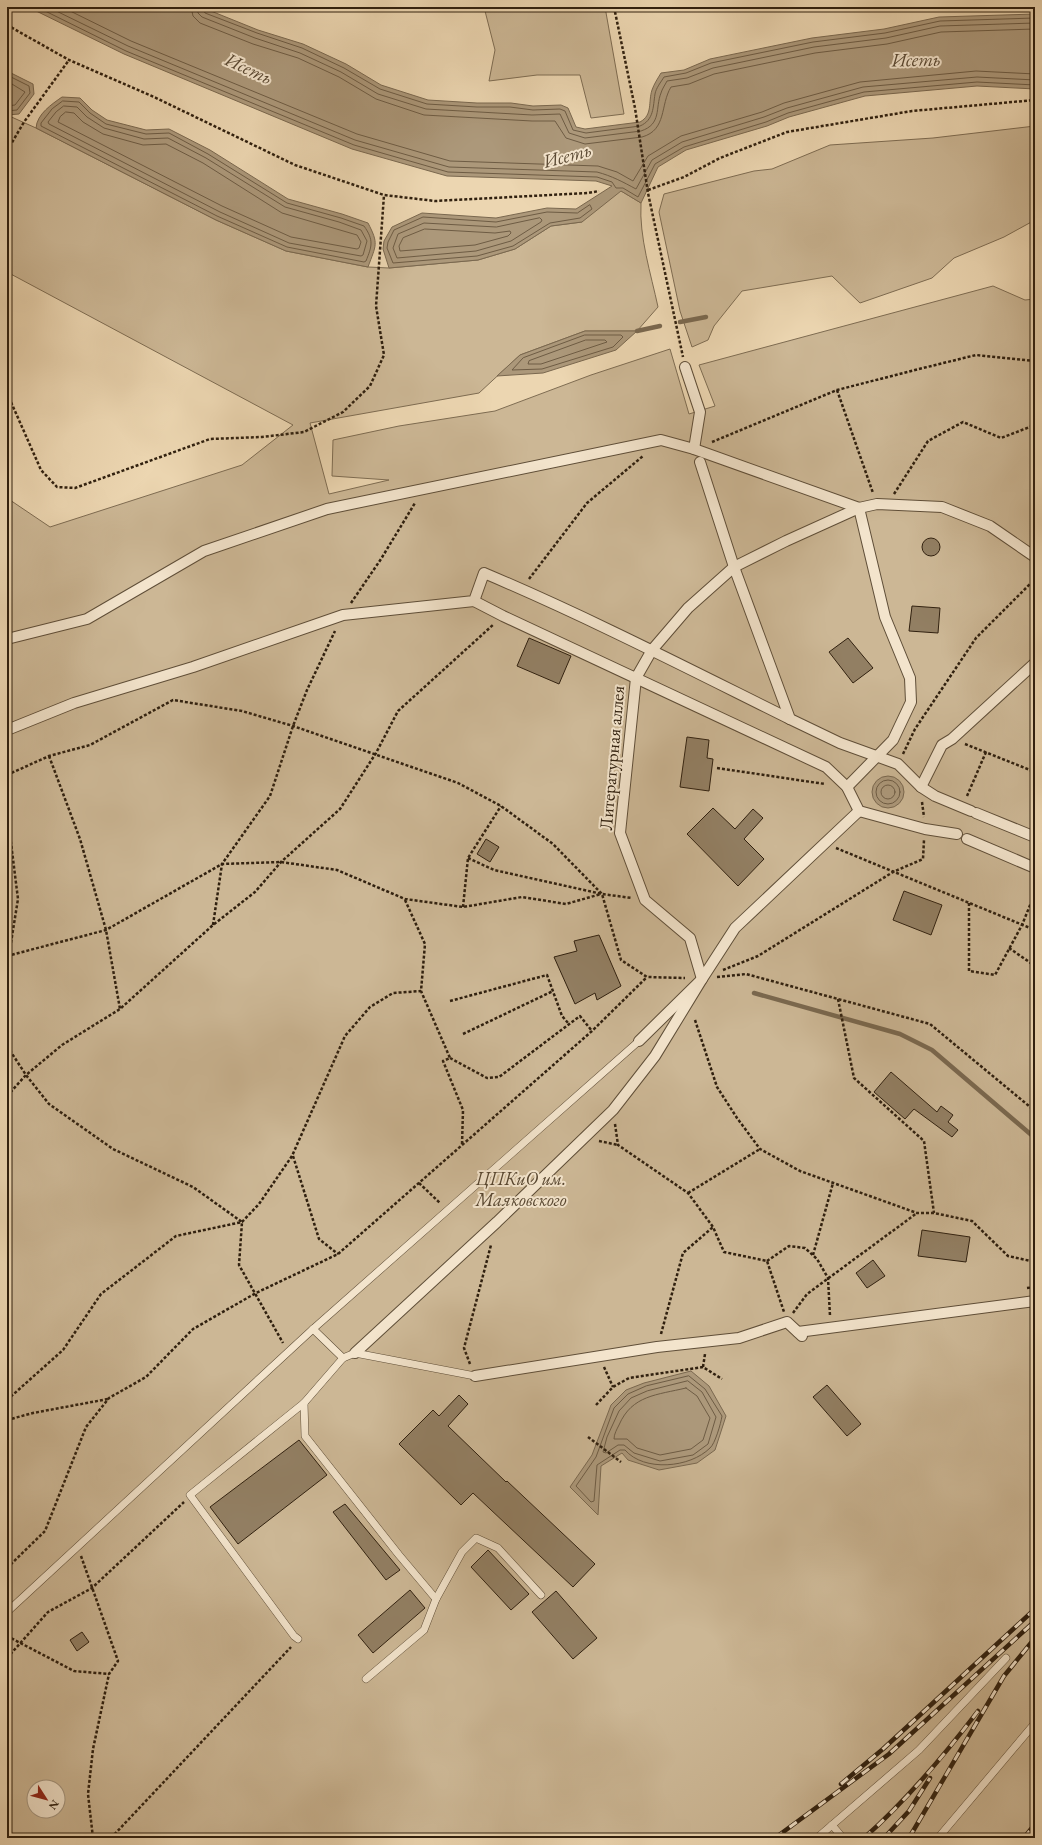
<svg xmlns="http://www.w3.org/2000/svg" width="1042" height="1845" viewBox="0 0 1042 1845" font-family="'EB Garamond',serif">
<style>
.green{fill:#ccb795;stroke:#7e6c52;fill-rule:evenodd}
.water{fill:#ac987a;stroke:#7a684f}
.lines{fill:none;stroke-linecap:round;stroke-linejoin:round}
.shore{stroke:#6e5c44;stroke-width:1}
.stream{stroke:#7a684f;stroke-width:4.5}
.building{fill:#927f63;stroke:#30200f}
.service-casing{stroke:#5f4e38;stroke-width:8}
.pedestrian-casing{stroke:#5f4e38;stroke-width:12}
.path{stroke:#30200f;stroke-width:2.5;stroke-dasharray:3 2;stroke-linecap:butt}
.service{stroke:#f3e4cc;stroke-width:7}
.pedestrian{stroke:#f3e4cc;stroke-width:10}
.rail-casing{stroke:#30200f;stroke-width:4.5}
.rail{stroke:#f3e4cc;stroke-width:3;stroke-dasharray:9;stroke-linecap:butt}
.labels{text-anchor:middle;stroke-width:4;stroke-linejoin:round;paint-order:stroke}
.street-label{font-size:18px;fill:#30200f;stroke:#f3e4cc}
.park-label{font-size:18px;font-style:italic;fill:#574630;stroke:#f3e4cc}
.water-label{font-size:19px;font-style:italic;fill:#5b4a34;stroke:#f3e4cc}
</style>
<rect width="100%" height="100%" fill="#ecd6b1"/>
<filter id="stains"><feTurbulence type="fractalNoise" baseFrequency=".005" numOctaves="4"/><feColorMatrix values="0 0 0 0 .2 0 0 0 0 .09 0 0 0 0 .02 0 0 0 .5 -.17"/></filter>
<radialGradient id="worn" r=".72"><stop offset=".6" stop-color="#630" stop-opacity="0"/><stop offset="1" stop-color="#630" stop-opacity=".3"/></radialGradient>
<g class="green">
<polygon points="480,7 605,7 624,114 591,118 580,75 537,75 489,81 495,50 485,11"/>
<path d="M 7,115 L 36,128 L 216,220 L 286,251 L 368,267 L 389,268 L 478,260 L 515,249 L 551,226 L 582,222 L 613,186 L 641,203 C 639,237 651,274 658,307 L 637,331 L 585,331 L 520,355 L 479,393 L 310,423 L 329,494 L 389,480 L 332,476 L 333,440 L 399,426 L 495,411 L 591,375 L 670,349 L 689,414 L 715,406 L 699,365 L 993,286 L 1025,300 L 1035,299 L 1035,1838 L 7,1838 L 7,498 L 50,527 L 242,465 L 293,425 L 7,272 ZM 34,1787 L 58,1787 L 58,1811 L 34,1811 Z"/>
<polygon points="1035,126 1035,220 1004,237 954,258 932,278 860,303 832,276 742,291 714,326 708,340 692,347 680,311 659,212 664,194 754,171 772,169 830,145 933,138"/>
</g>
<g class="water">
<path d="M 28,7 L 201,7 L 258,30 L 303,44 L 346,64 L 381,85 L 428,100 L 477,103 L 511,103 L 533,106 L 561,105 L 568,108 L 576,127 L 585,129 L 640,122 C 653,115 648,102 652,90 C 654,84 658,78 661,73 L 684,70 L 710,59 L 812,38 L 884,29 L 939,17 L 1035,14 L 1035,89 L 977,86 L 865,96 L 789,117 L 767,126 L 686,150 L 658,167 L 641,203 L 621,191 L 582,222 L 551,226 L 515,249 L 478,260 L 389,268 L 383,249 L 384,241 L 392,227 L 422,213 L 496,218 L 547,208 L 576,209 L 612,186 L 596,181 L 447,176 L 352,149 L 124,54 Z"/>
<polygon points="7,71 33,84 34,94 19,114 7,115"/>
<path d="M 62,97 L 80,98 L 92,110 L 107,120 L 146,130 L 169,129 L 210,150 L 288,199 L 342,214 L 368,223 C 379,244 376,245 368,267 L 286,251 L 216,220 L 36,128 C 37,114 52,104 62,97 Z"/>
<polygon points="585,331 637,331 616,350 543,373 497,376 520,355"/>
<circle cx="888" cy="792" r="16"/>
<polygon points="691,1371 709,1386 726,1416 715,1450 697,1463 659,1470 628,1460 622,1453 601,1466 598,1515 570,1487 592,1455 611,1405 626,1390 644,1383"/>
</g>
<g class="lines">
<g class="shore">
<polyline points="37,7 126,51 354,145 448,172 597,177 612,182 616,188 623,188 638,197 655,164 684,147 766,122 788,113 864,92 977,82 1035,85"/>
<path d="M 48,7 L 128,46 L 355,140 L 449,167 L 597,172 C 612,176 623,182 636,189 L 652,160 L 682,142 L 764,117 L 787,108 L 863,87 L 977,77 L 1035,80"/>
<polyline points="62,7 131,41 357,134 450,161 598,166 617,172 633,181 648,156 681,136 762,112 784,103 860,82 976,71 1035,74"/>
<path d="M 191,7 L 193,16 L 200,23 L 253,44 L 298,58 L 339,77 L 376,99 L 424,115 L 532,121 L 555,121 L 566,138 L 585,144 L 642,137 C 667,130 660,105 671,87 L 689,84 L 714,74 L 815,53 L 887,44 L 941,32 L 1035,29"/>
<path d="M 197,7 L 198,13 L 202,17 L 255,38 L 300,53 L 341,72 L 378,94 L 426,109 L 532,115 L 560,114 L 569,133 L 585,138 L 641,131 C 662,124 655,108 661,93 C 662,89 665,85 667,81 L 687,78 L 713,68 L 814,47 L 886,38 L 940,26 L 1035,23"/>
<path d="M 202,7 L 205,13 L 257,33 L 302,48 L 344,68 L 380,89 L 427,104 L 477,107 L 510,107 L 533,110 L 560,109 L 565,111 L 573,130 L 586,133 L 640,126 C 654,120 653,107 655,94 C 656,88 661,82 664,77 L 686,73 L 711,63 L 813,42 L 885,33 L 940,21 L 1035,18"/>
<polyline points="7,75 29,86 30,93 17,110 7,111"/>
<polyline points="7,81 25,92 15,105 7,106"/>
<path d="M 63,101 L 79,102 L 90,113 L 106,124 L 146,134 L 169,133 L 208,154 L 287,203 L 341,218 L 364,226 C 374,240 372,246 366,261 L 364,262 L 287,247 L 217,216 L 41,126 L 41,123 L 52,109 Z"/>
<polygon points="64,106 77,107 87,117 104,128 144,139 168,138 206,158 285,207 339,222 361,230 367,241 363,255 361,256 289,243 220,212 49,124 48,122 56,112"/>
<polygon points="66,112 74,113 83,122 103,134 143,145 166,144 203,163 282,213 357,235 361,242 359,248 357,249 291,237 222,206 58,122 60,117"/>
<polygon points="590,205 592,209 580,218 550,223 513,246 477,256 393,263 387,248 388,242 394,230 423,217 496,222 547,212 577,213"/>
<polygon points="540,218 542,220 541,222 511,241 476,251 397,258 393,248 398,234 424,223 496,227"/>
<polygon points="425,229 495,233 510,231 511,233 508,236 475,245 400,251 399,246 403,238"/>
<polygon points="585,335 621,335 623,337 613,347 542,369 512,370 523,358"/>
<polygon points="586,340 605,340 607,342 541,364 528,364 529,361"/>
<circle cx="888" cy="792" r="12"/>
<circle cx="888" cy="792" r="7"/>
<path d="M 689,1376 L 705,1389 L 722,1416 C 721,1423 715,1444 710,1448 C 690,1468 644,1472 625,1450 L 620,1450 L 597,1465 L 594,1501 L 591,1502 L 576,1486 L 596,1457 L 614,1408 L 628,1394 L 646,1386 Z"/>
<polygon points="688,1381 702,1392 716,1417 708,1444 693,1455 660,1461 634,1453 624,1445 618,1445 606,1453 603,1452 607,1437 619,1411 631,1398 647,1391"/>
<path d="M 686,1388 L 697,1396 L 710,1418 L 703,1440 L 691,1449 L 660,1455 L 637,1448 L 627,1439 L 614,1439 C 614,1434 617,1429 619,1425 C 632,1395 657,1395 686,1388 Z"/>
</g>
<g class="stream">
<polyline points="680,322 706,317"/>
<polyline points="637,331 660,326"/>
<polyline points="754,993 900,1034 932,1050 1035,1138"/>
</g>
</g>
<g class="building">
<circle cx="931" cy="547" r="9"/>
<polygon points="912,606 940,608 938,633 909,631"/>
<polygon points="529,638 571,656 559,684 517,666"/>
<polygon points="848,638 873,668 853,683 829,652"/>
<polygon points="687,737 709,740 707,758 713,759 709,791 680,787"/>
<polygon points="713,808 735,829 753,809 763,818 744,839 764,859 738,886 687,834"/>
<polygon points="486,839 499,847 490,862 477,854"/>
<polygon points="904,891 942,905 931,935 893,920"/>
<polygon points="599,935 621,986 597,1000 595,993 575,1004 554,957 577,951 574,941"/>
<polygon points="891,1072 937,1112 941,1106 953,1115 948,1122 958,1130 952,1137 914,1109 905,1119 874,1092"/>
<polygon points="922,1230 970,1237 966,1262 918,1256"/>
<polygon points="873,1260 885,1276 867,1288 856,1273"/>
<polygon points="827,1385 861,1424 847,1436 813,1397"/>
<polygon points="459,1395 468,1404 448,1426 506,1482 507,1481 595,1564 573,1587 473,1493 461,1505 399,1444 433,1410 439,1416"/>
<polygon points="299,1440 327,1475 238,1544 210,1507"/>
<polygon points="345,1504 400,1570 386,1580 333,1512"/>
<polygon points="488,1550 529,1594 511,1610 471,1567"/>
<polygon points="410,1590 425,1608 373,1653 358,1635"/>
<polygon points="556,1591 597,1638 573,1659 532,1612"/>
<polygon points="82,1632 89,1642 77,1651 70,1640"/>
</g>
<g class="lines">
<defs>
<g id="service">
<polyline points="313,1329 343,1358"/>
<polyline points="436,1599 399,1555 305,1436 304,1403 343,1358 355,1353 475,1376"/>
<polyline points="7,1612 313,1329 639,1041"/>
<polyline points="298,1639 294,1636 190,1495 304,1403"/>
<polyline points="366,1679 424,1630 436,1599 462,1552 476,1538 498,1548 541,1595"/>
<polyline points="832,1825 843,1838"/>
<polyline points="817,1838 919,1750 1006,1658"/>
<polyline points="938,1838 1035,1723"/>
</g>
<g id="pedestrian">
<polyline points="685,367 700,412 694,449"/>
<polyline points="700,462 734,567 790,719 840,743 898,764 921,787 935,796 971,811"/>
<polyline points="474,601 503,616 826,767 847,787 859,811 925,829 957,834"/>
<polyline points="7,639 87,619 204,551 327,509 661,440 694,449 859,508 885,617 910,678 911,702 893,740 847,787"/>
<path d="M 7,730 L 74,703 L 193,667 L 343,615 L 474,601 L 484,573 C 588,617 689,669 790,719"/>
<polyline points="921,787 942,745 952,739 1035,663"/>
<polyline points="976,813 1035,837"/>
<polyline points="967,839 1035,868"/>
<polyline points="639,1041 702,979 735,928 859,811"/>
<polyline points="798,1332 1035,1301"/>
<polyline points="355,1353 497,1222 613,1110 655,1056 702,979 690,938 645,900 620,833 636,678 652,650 688,608 734,567 786,541 859,508 877,504 942,507 990,526 1035,557"/>
<polyline points="475,1376 657,1347 739,1338 787,1322 802,1336"/>
</g>
</defs>
<use href="#service" class="service-casing"/>
<use href="#pedestrian" class="pedestrian-casing"/>
<g class="path">
<polyline points="614,7 635,108 648,193 683,357"/>
<polyline points="7,25 69,60 154,97 295,165 384,195 435,201 588,193 599,191"/>
<polyline points="7,151 24,122 69,60"/>
<polyline points="648,190 684,177 720,158 787,132 912,111 1035,100"/>
<polyline points="837,390 873,493"/>
<polyline points="7,393 41,470 57,487 75,488 210,439 262,437 304,432 343,412 370,386 384,355 376,306 384,195"/>
<polyline points="712,442 837,390 915,370 976,355 1035,361"/>
<polyline points="894,494 928,441 963,422 1001,438 1035,425"/>
<polyline points="529,579 587,503 643,456"/>
<polyline points="351,603 381,559 415,503"/>
<polyline points="965,744 1035,772"/>
<polyline points="903,754 915,729 976,638 1035,579"/>
<polyline points="49,756 80,839 106,930 120,1009"/>
<polyline points="717,768 825,784"/>
<polyline points="7,771 10,835 18,899 9,955 7,1001"/>
<polyline points="7,775 49,756 90,745 173,700 242,711 293,726 458,783 501,806 553,844 602,894 621,960 647,977 685,978"/>
<polyline points="967,796 986,752"/>
<polyline points="922,802 924,817"/>
<polyline points="836,848 1035,930"/>
<polyline points="468,858 494,870 602,894 632,898"/>
<polyline points="405,900 425,944 421,991 450,1058 443,1061 463,1110 462,1145"/>
<polyline points="969,903 969,971 995,975 1022,925 1035,893"/>
<polyline points="463,907 468,858 501,806"/>
<polyline points="213,925 222,864 270,796 293,726 307,690 335,631"/>
<polyline points="1009,948 1035,966"/>
<polyline points="7,956 106,930 222,864 281,862 337,870 405,899 463,907 522,897 566,904 601,894"/>
<polyline points="723,970 758,956 893,872 923,859 924,840"/>
<polyline points="717,977 746,974 930,1024 1035,1111"/>
<polyline points="838,999 854,1078 924,1141 934,1213"/>
<polyline points="450,1001 547,975 562,1016 569,1024"/>
<polyline points="695,1020 717,1087 737,1118 760,1149 800,1171 917,1213 934,1213 972,1221 1008,1256 1035,1262"/>
<polyline points="463,1034 553,991"/>
<polyline points="7,1046 26,1075 49,1104 113,1149 193,1187 242,1222 239,1265 283,1343"/>
<polyline points="450,1058 487,1078 499,1077 580,1016 592,1031"/>
<polyline points="7,1096 26,1075 62,1045 120,1009 213,925 255,892 281,862 340,809 376,753 398,711 494,624"/>
<polyline points="615,1124 618,1145 688,1193 713,1227 724,1252 767,1261 784,1312"/>
<polyline points="599,1141 618,1145"/>
<polyline points="293,1156 319,1239 338,1254"/>
<polyline points="419,1183 440,1203"/>
<polyline points="688,1193 760,1149"/>
<polyline points="813,1255 833,1183"/>
<polyline points="767,1261 789,1246 805,1248 817,1259 828,1278 830,1316"/>
<polyline points="1027,1288 1035,1287"/>
<polyline points="793,1313 807,1294 917,1213"/>
<polyline points="661,1334 683,1253 713,1227"/>
<polyline points="470,1364 464,1348 491,1245"/>
<polyline points="604,1367 613,1387"/>
<polyline points="703,1367 705,1354"/>
<polyline points="7,1400 63,1350 101,1294 176,1236 242,1222 259,1204 292,1156 345,1036 370,1007 393,993 421,991"/>
<polyline points="596,1405 613,1387 629,1378 703,1367 722,1379"/>
<polyline points="7,1420 33,1413 108,1399"/>
<polyline points="588,1437 621,1462"/>
<polyline points="81,1556 118,1661 109,1674 93,1749 88,1794 93,1838"/>
<polyline points="7,1568 45,1531 86,1427 109,1398 146,1377 193,1329 256,1293 338,1254 592,1031 647,977"/>
<polyline points="7,1636 74,1671 109,1674"/>
<polyline points="7,1658 48,1612 92,1588 184,1502"/>
<polyline points="111,1838 291,1647"/>
</g>
<use href="#service" class="service"/>
<use href="#pedestrian" class="pedestrian"/>
<defs>
<g id="rail">
<polyline points="841,1784 883,1749 1035,1609"/>
<polyline points="775,1838 889,1754 1035,1621"/>
<path d="M 864,1838 C 907,1800 943,1757 978,1711"/>
<polyline points="884,1838 909,1811 930,1778"/>
<polyline points="909,1838 1004,1676 1035,1638"/>
<polyline points="1024,1838 1035,1824"/>
</g>
</defs>
<use href="#rail" class="rail-casing"/>
<use href="#rail" class="rail"/>
</g>
<g class="labels">
<g class="street-label">
<text transform="translate(612 758) rotate(-85)" y="6">Литературная аллея</text>
</g>
<g class="park-label">
<text x="521" y="1185">ЦПКиО им.<tspan x="521" dy="21">Маяковского</tspan></text>
</g>
<g class="water-label">
<text transform="translate(916 59) rotate(-1)" y="7">Исеть</text>
<text transform="translate(249 68) rotate(25)" y="7">Исеть</text>
<text transform="translate(567 155) rotate(-15)" y="7">Исеть</text>
</g>
</g>
<rect width="1042" height="1845" fill="none" stroke="#ecd6b1" stroke-width="24"/>
<rect x="8" y="8" width="1026" height="1829" fill="none" stroke="#30200f" stroke-width="2"/>
<rect x="12" y="12" width="1018" height="1821" fill="none" stroke="#30200f"/>
<g transform="translate(46 1799) rotate(126)"><circle r="19" fill="#f3e4cc" stroke="#a59680"/>
<path d="M0-3L7 15L0 10L-7 15Z" fill="#8f2418"/>
<text y="-6" font-size="11" font-weight="bold" text-anchor="middle" fill="#30200f">N</text>
</g>
<rect width="100%" height="100%" filter="url(#stains)"/>
<rect width="100%" height="100%" fill="url(#worn)"/>
</svg>
